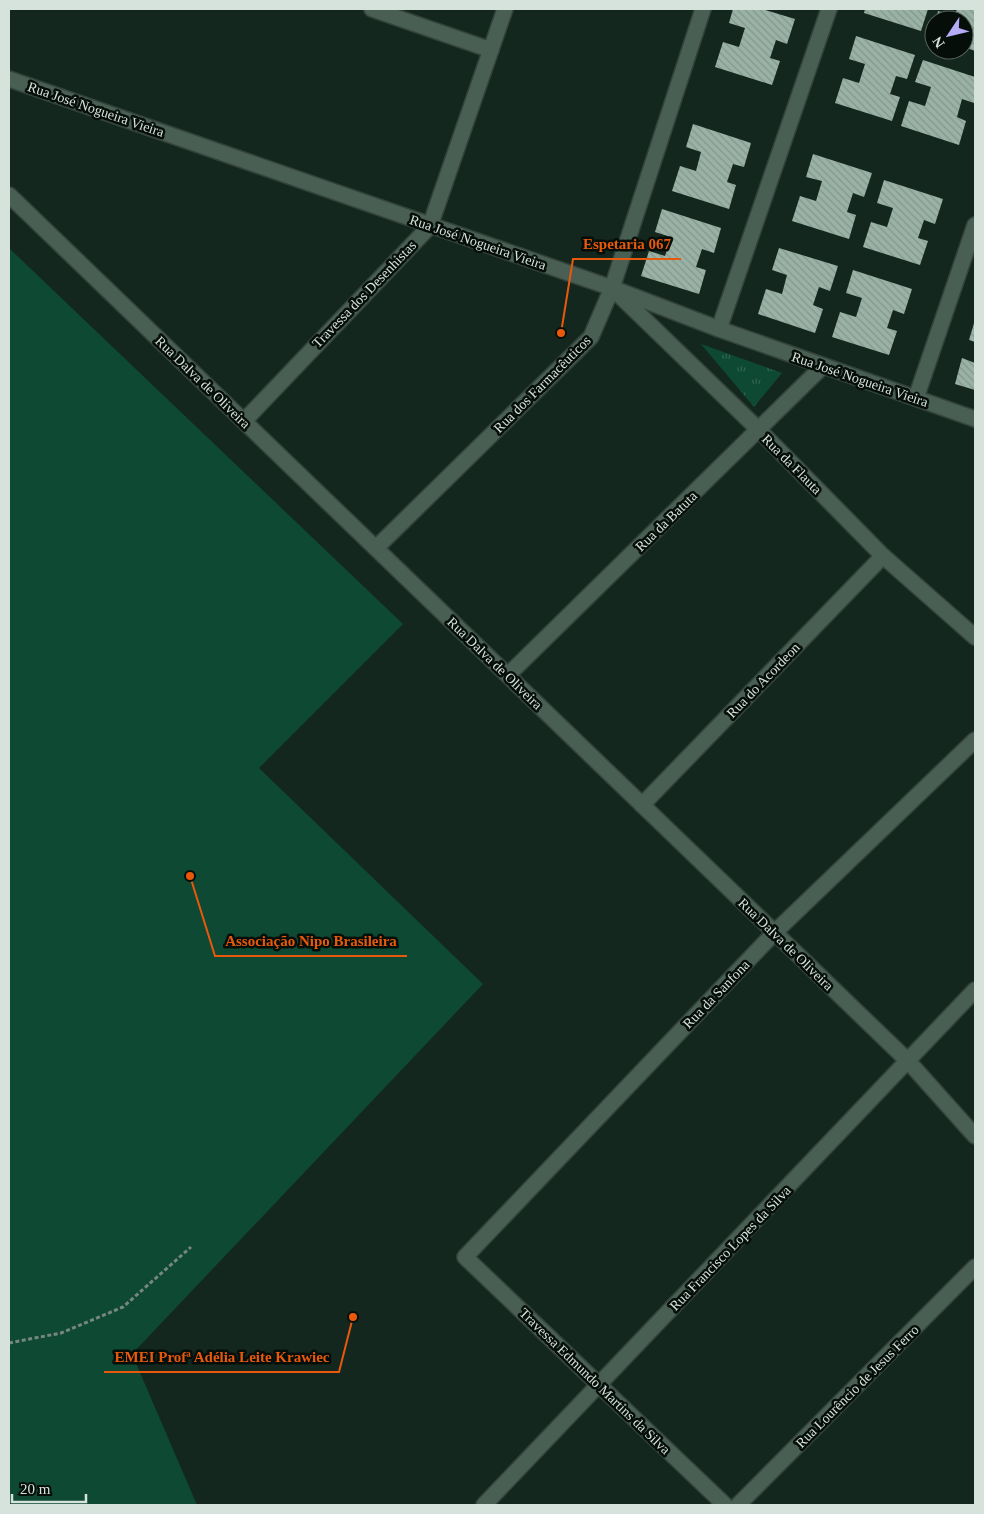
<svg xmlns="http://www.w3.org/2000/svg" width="984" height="1514" viewBox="0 0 984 1514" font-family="Georgia,serif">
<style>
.grass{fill:url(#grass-tufts)}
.park{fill:#0d4933}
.building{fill:url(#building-back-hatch)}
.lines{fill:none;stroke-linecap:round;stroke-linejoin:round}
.street-casing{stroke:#33433b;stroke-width:18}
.secondary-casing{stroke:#33433b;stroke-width:18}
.path{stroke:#77877f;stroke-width:3;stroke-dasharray:4 2.5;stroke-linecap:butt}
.street{stroke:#495f54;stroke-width:15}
.secondary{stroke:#495f54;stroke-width:15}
.labels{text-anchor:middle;stroke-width:5;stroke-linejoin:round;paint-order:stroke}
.street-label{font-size:14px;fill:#d6e3dc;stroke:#060e0a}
.leader{fill:none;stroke:#e8590c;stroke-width:2}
.callout-dot{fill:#e8590c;stroke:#060e0a;stroke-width:2}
.callout-label{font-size:15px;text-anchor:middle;font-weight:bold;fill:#e8590c;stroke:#060e0a;stroke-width:5;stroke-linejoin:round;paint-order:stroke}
</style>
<defs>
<pattern id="grass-tufts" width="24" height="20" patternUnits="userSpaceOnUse" patternTransform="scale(1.25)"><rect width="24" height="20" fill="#0d4933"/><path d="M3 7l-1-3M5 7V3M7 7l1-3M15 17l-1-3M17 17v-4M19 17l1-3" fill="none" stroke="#306350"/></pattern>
<pattern id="building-back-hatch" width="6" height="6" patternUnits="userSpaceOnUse" patternTransform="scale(1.25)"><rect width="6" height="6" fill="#9ab2a6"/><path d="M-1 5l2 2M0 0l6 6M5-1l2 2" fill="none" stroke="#84968d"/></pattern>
</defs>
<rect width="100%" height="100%" fill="#13271e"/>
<polygon class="grass" points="701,344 782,373 754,407"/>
<polygon class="park" points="9,248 403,624 259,768 483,984 132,1354 197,1505 9,1505"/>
<g class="building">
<polygon points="733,9 762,9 795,19 787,44 776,40 770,58 780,61 772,85 715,67 723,42 739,47 745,28 729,23"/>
<polygon points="865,9 928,9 921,31 864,13"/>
<polygon points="957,9 975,9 975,51 964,47 964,20 936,20 938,11 954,16"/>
<polygon points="856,36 915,55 907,79 896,76 890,94 900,97 892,121 835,103 843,78 859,83 865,64 849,59"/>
<polygon points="923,60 975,77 975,98 974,103 962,99 957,117 966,121 959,145 901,126 909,101 925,106 931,87 915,82"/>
<polygon points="693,124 751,143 744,167 733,164 727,182 736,185 729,209 672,191 680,166 696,171 701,152 686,147"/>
<polygon points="813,154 872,173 864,197 853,193 847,212 856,215 849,239 792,221 800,196 816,201 822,181 806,177"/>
<polygon points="884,180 943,199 935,224 924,220 918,238 928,241 920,265 863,247 871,222 887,227 893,208 877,203"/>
<polygon points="662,209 721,228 714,253 702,249 696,267 706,270 699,294 641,276 649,251 665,256 671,237 655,232"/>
<polygon points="779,248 838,266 830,291 819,287 813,305 823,309 815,333 758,314 766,289 782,294 787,275 772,270"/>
<polygon points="853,270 912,289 904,314 893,310 887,328 897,331 889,355 832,337 840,312 856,317 862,298 846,293"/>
<polygon points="975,320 975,342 969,340"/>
<polygon points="962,358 975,363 975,390 955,384"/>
</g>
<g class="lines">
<defs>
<g id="street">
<polyline points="372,9 491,50"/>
<polyline points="9,195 908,1061 975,1136"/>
<polyline points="612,288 759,430 883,556 975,637"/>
<polyline points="719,329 829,9"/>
<polyline points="916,398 975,225"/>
<polyline points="244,421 430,226 505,9"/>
<polyline points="376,548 591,337 612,288 703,9"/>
<polyline points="508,675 823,366"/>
<polyline points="642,805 883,556"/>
<polyline points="484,1505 975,990"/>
<polyline points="725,1505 465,1257 775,932 975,740"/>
<polyline points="738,1505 975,1267"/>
</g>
<polyline id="secondary" points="9,79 612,288 719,329 975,419"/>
</defs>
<use href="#street" class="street-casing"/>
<use href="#secondary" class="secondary-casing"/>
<polyline class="path" points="9,1343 61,1333 123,1307 191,1247"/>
<use href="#street" class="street"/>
<use href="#secondary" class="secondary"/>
</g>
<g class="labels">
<g class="street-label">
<text transform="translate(96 109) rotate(19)" y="5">Rua José Nogueira Vieira</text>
<text transform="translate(478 242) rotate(19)" y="5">Rua José Nogueira Vieira</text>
<text transform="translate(364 294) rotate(-46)" y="5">Travessa dos Desenhistas</text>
<text transform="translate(860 379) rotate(19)" y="5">Rua José Nogueira Vieira</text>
<text transform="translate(203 382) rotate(44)" y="5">Rua Dalva de Oliveira</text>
<text transform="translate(542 384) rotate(-45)" y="5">Rua dos Farmacêuticos</text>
<text transform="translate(792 464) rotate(45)" y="5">Rua da Flauta</text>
<text transform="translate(666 521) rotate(-44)" y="5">Rua da Batuta</text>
<text transform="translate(495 663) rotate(44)" y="5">Rua Dalva de Oliveira</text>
<text transform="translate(763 680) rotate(-46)" y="5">Rua do Acordeon</text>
<text transform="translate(786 944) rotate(44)" y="5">Rua Dalva de Oliveira</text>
<text transform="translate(716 994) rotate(-46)" y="5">Rua da Sanfona</text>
<text transform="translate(730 1248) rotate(-46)" y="5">Rua Francisco Lopes da Silva</text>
<text transform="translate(595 1381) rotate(44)" y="5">Travessa Edmundo Martins da Silva</text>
<text transform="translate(857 1386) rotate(-45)" y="5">Rua Lourêncio de Jesus Ferro</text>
</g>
</g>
<path class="leader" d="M561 333L573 259H681M190 876L215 956H407M353 1317L339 1372H104"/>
<g class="callout-dot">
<circle cx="561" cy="333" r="5"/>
<circle cx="190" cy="876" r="5"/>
<circle cx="353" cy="1317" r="5"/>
</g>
<g class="callout-label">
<text x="627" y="249">Espetaria 067</text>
<text x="311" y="946">Associação Nipo Brasileira</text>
<text x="222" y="1362">EMEI Profª Adélia Leite Krawiec</text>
</g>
<rect width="984" height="1514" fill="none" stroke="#d6e3dc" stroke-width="20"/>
<g transform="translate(949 35) rotate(235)"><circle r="24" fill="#060e0a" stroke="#59635e"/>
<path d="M0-4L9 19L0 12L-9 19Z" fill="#b4acf9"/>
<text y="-8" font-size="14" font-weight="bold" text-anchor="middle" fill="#d6e3dc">N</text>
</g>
<path d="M12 1494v8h74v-8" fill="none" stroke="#d6e3dc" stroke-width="2.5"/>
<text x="20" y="1494" font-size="15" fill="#d6e3dc" stroke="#060e0a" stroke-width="4" paint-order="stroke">20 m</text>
</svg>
